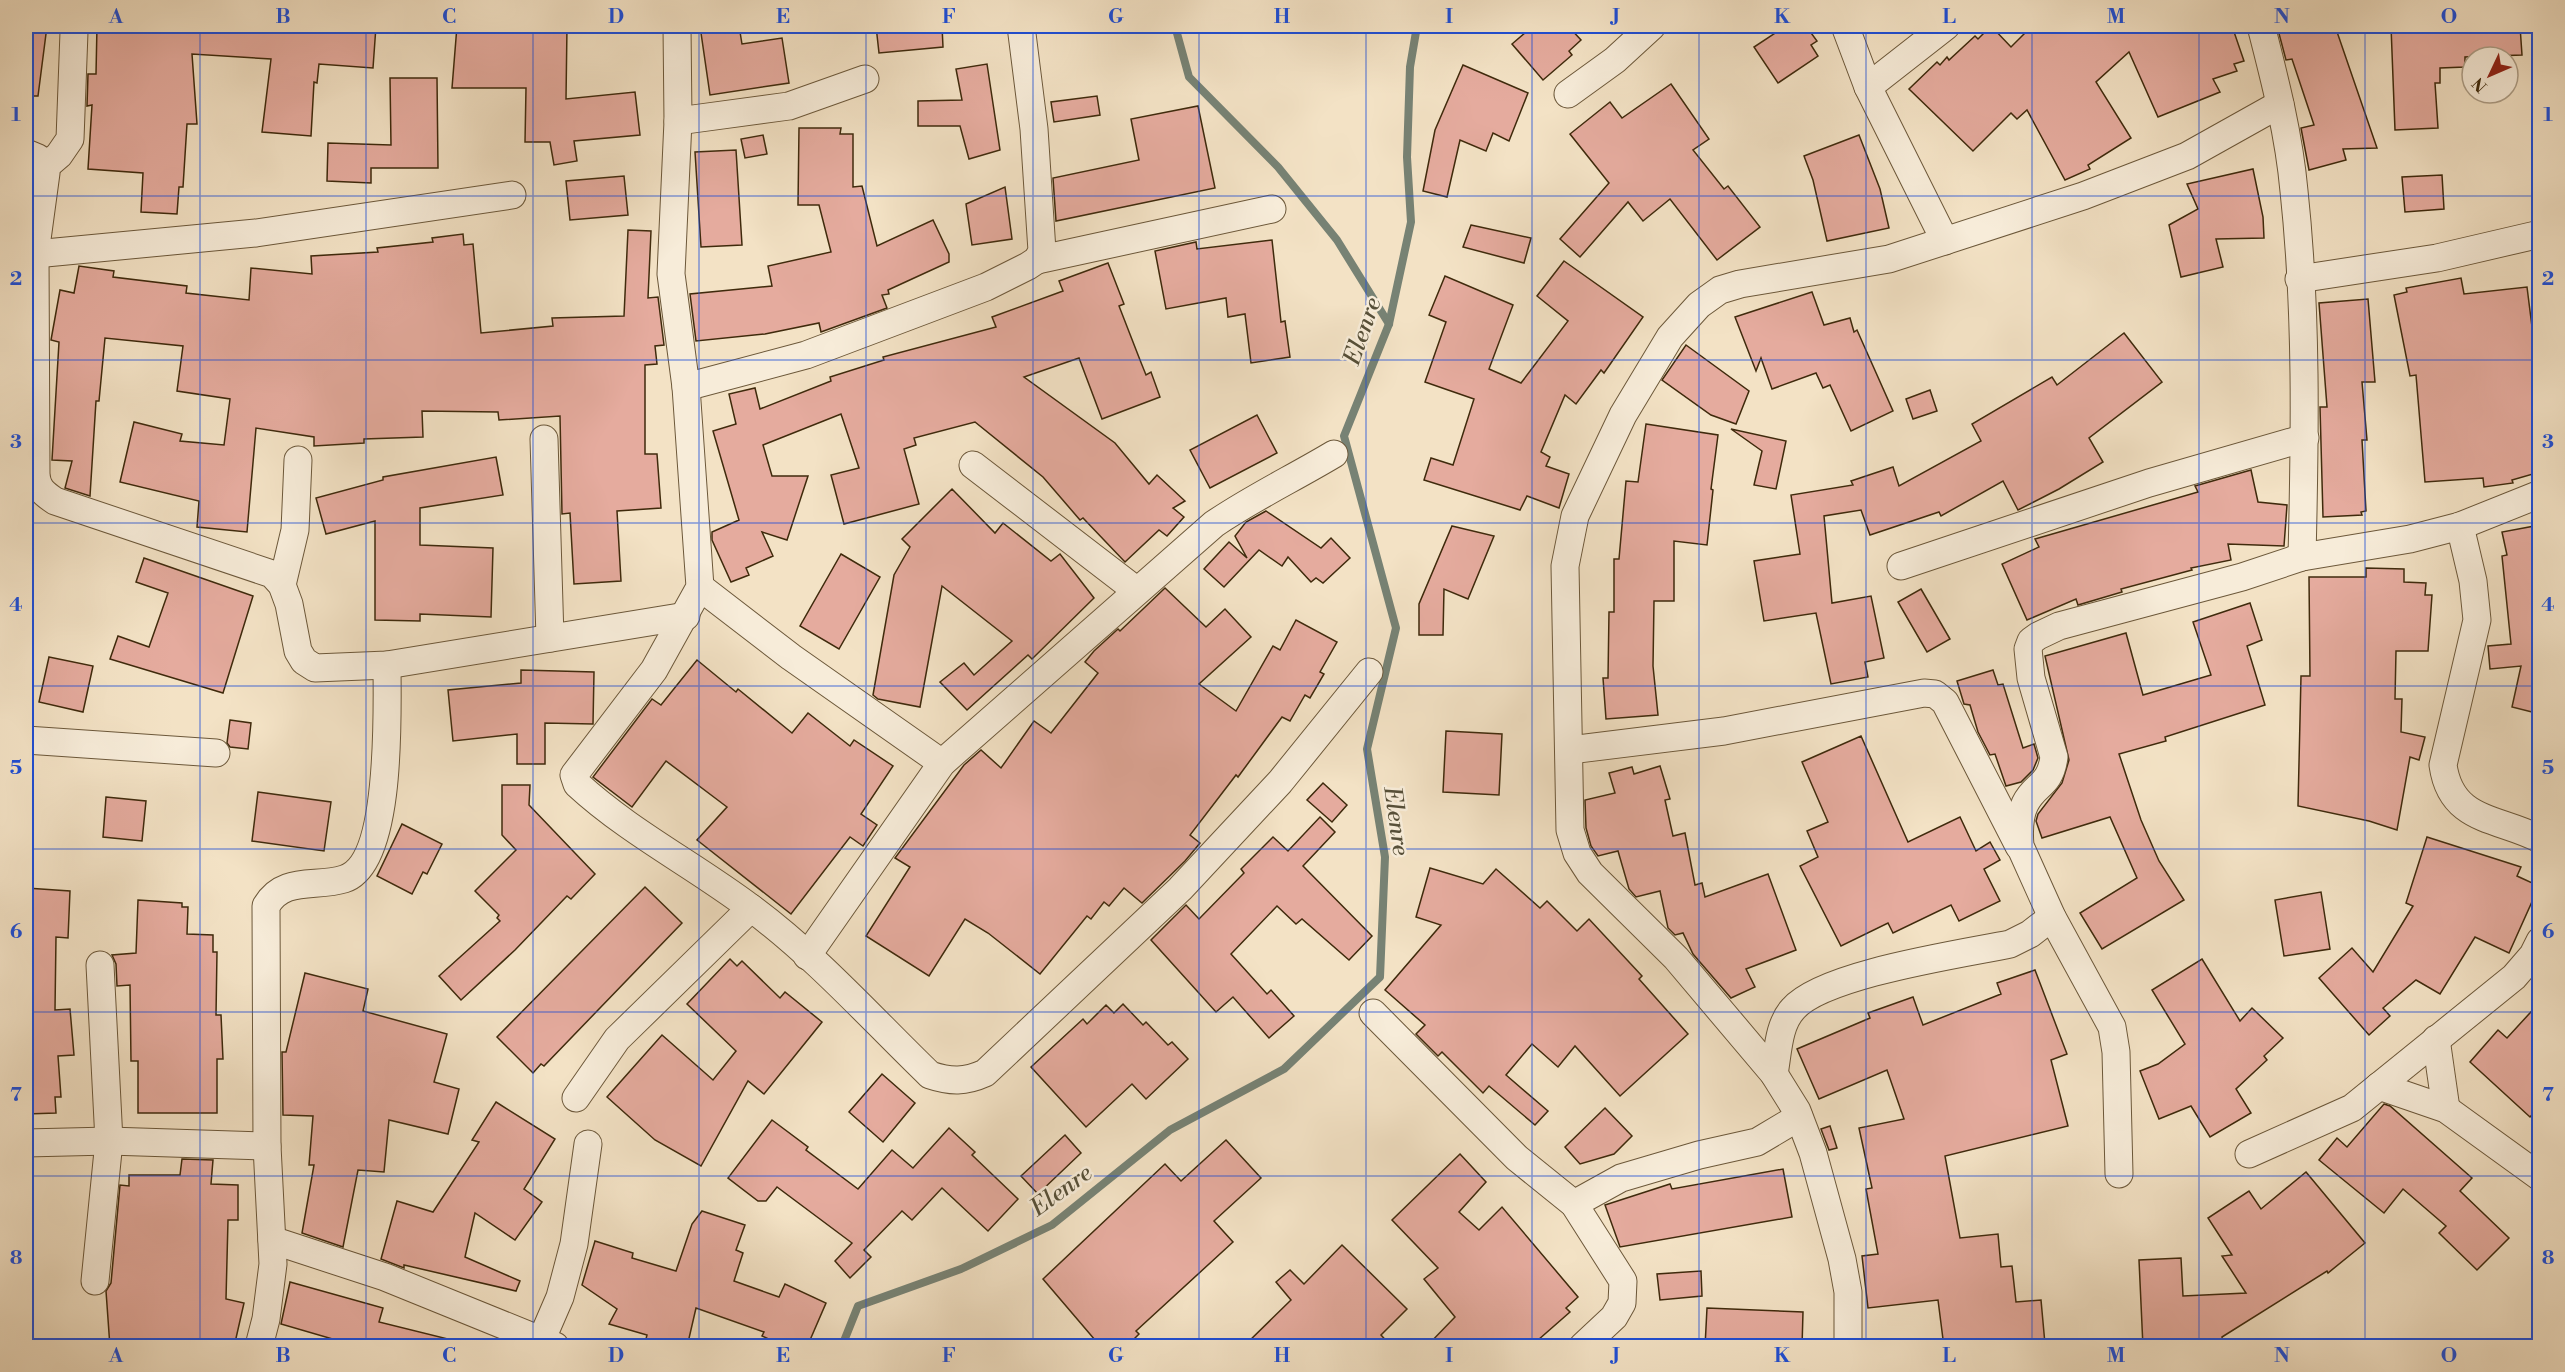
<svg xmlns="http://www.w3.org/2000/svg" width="2565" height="1372" viewBox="0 0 2565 1372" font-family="'Libre Bodoni',serif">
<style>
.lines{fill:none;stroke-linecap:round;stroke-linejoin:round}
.stream{stroke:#778274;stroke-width:8}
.building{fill:#e5ab9e;stroke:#3f2a0c;stroke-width:1.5}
.minor-casing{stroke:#6c583a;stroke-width:29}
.minor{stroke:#f7ecd9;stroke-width:27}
.grid{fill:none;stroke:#1d4ed8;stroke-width:1.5;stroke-opacity:0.55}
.labels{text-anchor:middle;stroke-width:5;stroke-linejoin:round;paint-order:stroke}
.water-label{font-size:24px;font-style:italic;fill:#564f38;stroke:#f7ecd9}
.neatline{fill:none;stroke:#1d4ed8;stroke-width:2}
.grid-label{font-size:20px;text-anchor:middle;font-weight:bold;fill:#1d4ed8}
</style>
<rect width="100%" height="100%" fill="#f3e2c5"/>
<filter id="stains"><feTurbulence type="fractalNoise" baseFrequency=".00333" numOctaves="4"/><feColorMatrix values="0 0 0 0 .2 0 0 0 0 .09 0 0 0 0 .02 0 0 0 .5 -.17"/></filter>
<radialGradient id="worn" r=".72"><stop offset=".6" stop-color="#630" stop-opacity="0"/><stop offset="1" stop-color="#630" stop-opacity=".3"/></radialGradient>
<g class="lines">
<g class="stream">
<polyline points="1175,26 1189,77 1278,167 1337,240 1389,324"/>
<polyline points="842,1346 858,1306 961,1269 1052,1225 1170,1130 1284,1069 1380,977 1385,857 1367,749 1396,628 1344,436 1389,324 1411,222 1407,157 1410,67 1417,26"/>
</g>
</g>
<g class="building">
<polygon points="26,26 47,26 38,96 26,96"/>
<polygon points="97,26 376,26 373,68 319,64 317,83 314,82 311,136 262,132 271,59 192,54 197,124 187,124 183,187 179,187 177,214 141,212 143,173 88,169 92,105 87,106 88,74 96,74"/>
<polygon points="457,26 567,26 566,99 635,92 640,135 574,141 577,161 554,165 550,142 525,142 526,88 452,88"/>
<polygon points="700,26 739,26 742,44 782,38 789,83 710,95"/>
<polygon points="876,26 942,26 943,47 879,53"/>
<polygon points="1533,26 1568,26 1581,40 1569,51 1572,55 1543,80 1512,44"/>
<polygon points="1786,26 1806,26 1817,41 1811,45 1818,56 1778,83 1754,47"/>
<polygon points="1991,26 2011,47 2032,26 2232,26 2244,61 2234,64 2237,71 2213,79 2220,92 2158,117 2129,52 2096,82 2131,138 2088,165 2090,169 2065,180 2027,110 2017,119 2011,113 1973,151 1909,89 1937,62 1940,65 1947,57 1949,60 1975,36 1978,39"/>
<polygon points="2277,26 2335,26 2377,148 2343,149 2346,160 2309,170 2301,128 2314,125 2292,59 2286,60"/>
<polygon points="2391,26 2520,26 2522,55 2465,57 2465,67 2440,68 2440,83 2435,83 2438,128 2395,130"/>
<polygon points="987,64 1000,150 969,159 960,126 918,126 918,101 962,100 956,69"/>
<polygon points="1463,65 1528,93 1509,141 1493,133 1486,151 1460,140 1447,197 1423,191 1435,130"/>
<polygon points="390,78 437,78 438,168 371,168 371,183 327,181 328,143 391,145"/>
<polygon points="1671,84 1709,139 1693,150 1724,189 1728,186 1760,227 1717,260 1670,199 1643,221 1628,202 1580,257 1560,239 1609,183 1570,134 1610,102 1622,118"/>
<polygon points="1097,96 1100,115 1054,122 1051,102"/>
<polygon points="1198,106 1215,188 1056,221 1053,178 1139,160 1131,119"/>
<polygon points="799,128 841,128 840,134 853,134 853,187 862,186 877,246 933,220 949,254 949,262 888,290 889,294 882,295 887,308 821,332 819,323 765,334 696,341 690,294 772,286 768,266 831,252 819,205 798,205"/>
<polygon points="763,135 767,154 745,158 741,139"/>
<polygon points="1859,135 1880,189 1889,228 1827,241 1813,180 1804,156"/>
<polygon points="736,150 742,245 701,247 695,152"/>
<polygon points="2253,169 2263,217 2264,238 2216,239 2223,267 2181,277 2169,225 2198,209 2187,184"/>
<polygon points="2442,175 2444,209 2405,212 2402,177"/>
<polygon points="624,176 628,215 570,220 566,181"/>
<polygon points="1005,187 1012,239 972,245 966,204"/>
<polygon points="1471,225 1531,238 1524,263 1463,247"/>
<polygon points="628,230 651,231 648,298 658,297 664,345 655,346 657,364 645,365 645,454 657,454 661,508 617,511 621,581 574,584 570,513 562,514 560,416 499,420 498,412 422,411 423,437 364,439 364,443 314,446 314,437 256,428 247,532 197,527 199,501 120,482 134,422 182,434 180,441 224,445 230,399 177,391 183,346 105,338 99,401 96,401 90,496 65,488 72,461 52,460 59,342 51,340 60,290 74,293 79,266 114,271 113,277 187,286 186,293 249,300 251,268 312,274 311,256 378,252 377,248 433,242 432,238 463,234 464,245 473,244 481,333 553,326 552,318 624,316"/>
<polygon points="1272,240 1281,322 1285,321 1290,357 1251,363 1245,314 1228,317 1226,298 1166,309 1155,251 1196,242 1197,249"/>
<polygon points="1564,261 1643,317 1604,373 1601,370 1576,404 1565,395 1541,452 1550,457 1546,466 1569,474 1559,508 1527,496 1520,510 1424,480 1431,458 1453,465 1474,399 1425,382 1446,322 1429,315 1445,276 1513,305 1489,369 1521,383 1568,321 1537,296"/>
<polygon points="1108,263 1124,304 1119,306 1140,360 1146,375 1151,372 1160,397 1102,419 1079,358 1024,377 1115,443 1149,484 1157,475 1185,501 1173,508 1184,517 1167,536 1159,530 1125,562 1083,518 1080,520 1043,477 975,422 914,438 916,445 904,449 919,504 844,524 831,475 859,468 841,414 763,445 772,476 808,476 787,540 762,532 773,556 746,568 749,575 731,582 712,540 712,532 739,520 713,431 736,424 729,394 755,388 760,409 831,381 830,377 884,360 883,357 996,327 992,317 1063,291 1059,281"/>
<polygon points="2461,278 2464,294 2527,287 2540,391 2540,472 2512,480 2513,483 2484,487 2483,478 2425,482 2416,375 2410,376 2394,295 2407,292 2406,288"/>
<polygon points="1812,292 1824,325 1850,318 1854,332 1857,330 1893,411 1851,431 1830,385 1823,388 1816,373 1772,389 1761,358 1756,371 1735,317"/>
<polygon points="2368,299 2375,382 2362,382 2367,440 2362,440 2366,511 2361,512 2362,515 2323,517 2320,407 2327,407 2319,303"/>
<polygon points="2124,333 2162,382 2089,438 2103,462 2059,489 2018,510 2003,481 1941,516 1939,512 1870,535 1861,510 1824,516 1832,603 1871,596 1884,658 1865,662 1868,677 1831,684 1816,613 1764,621 1754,561 1800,554 1791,495 1853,485 1851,481 1893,467 1899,486 1981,441 1972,424 2052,377 2057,385"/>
<polygon points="1686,345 1749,391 1736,424 1711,415 1662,380"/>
<polygon points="1930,390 1937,411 1913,419 1906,399"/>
<polygon points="1257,415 1277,453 1210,488 1190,450"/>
<polygon points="1646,424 1718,435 1711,489 1713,490 1707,545 1674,541 1674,601 1654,601 1653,666 1658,715 1606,719 1603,678 1608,678 1609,612 1614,612 1614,559 1619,559 1626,481 1638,482"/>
<polygon points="1731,429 1786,441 1776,489 1754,485 1762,451"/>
<polygon points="496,457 503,495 420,508 420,545 493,548 491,617 420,614 420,621 375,620 375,521 326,534 316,498 383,480 383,477"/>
<polygon points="2251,470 2258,502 2287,505 2284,546 2228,544 2231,560 2191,568 2192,570 2121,589 2122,592 2078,605 2076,599 2027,620 2002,564 2039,547 2035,539 2198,492 2195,486"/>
<polygon points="952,489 995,533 1003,523 1051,561 1060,554 1094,598 1032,659 1028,655 967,710 940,682 964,663 974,675 1012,641 942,586 920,707 878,699 873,695 894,575 910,547 902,539"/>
<polygon points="1266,511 1321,548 1331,538 1350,558 1323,583 1316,578 1311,582 1288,557 1282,566 1259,550 1224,587 1204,569 1229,542 1247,558 1235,536 1246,522"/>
<polygon points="2540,525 2540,714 2512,707 2521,666 2490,669 2488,646 2511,644 2502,556 2507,555 2502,532"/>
<polygon points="1452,526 1494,536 1468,599 1444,589 1443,635 1419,635 1419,604"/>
<polygon points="841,554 880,577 839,649 800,626"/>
<polygon points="144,558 253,596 223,693 110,659 118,636 149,647 168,593 136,582"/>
<polygon points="2366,568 2404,569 2404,582 2426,583 2425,595 2432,595 2428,651 2396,651 2395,699 2402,699 2401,732 2425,737 2419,760 2410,757 2397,830 2369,821 2298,806 2301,676 2310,676 2309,577 2366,577"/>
<polygon points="1165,588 1206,627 1225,609 1251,637 1199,684 1236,711 1273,646 1280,650 1296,620 1337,642 1320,672 1324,674 1310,698 1305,695 1290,721 1282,717 1238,777 1236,775 1190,835 1200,843 1185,861 1142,903 1124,888 1109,906 1104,902 1091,919 1087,916 1040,974 988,933 965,919 929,976 866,936 910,867 895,858 964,765 981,750 1001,768 1034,721 1051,733 1098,673 1085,662 1094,651 1118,629 1120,631"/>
<polygon points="1921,589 1950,639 1927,652 1898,602"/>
<polygon points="2250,603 2262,640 2247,646 2265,705 2165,737 2166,741 2119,754 2141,820 2159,861 2184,900 2102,949 2080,913 2137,878 2110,817 2042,838 2036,821 2038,814 2062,783 2069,760 2045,656 2126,633 2143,695 2211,675 2193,622"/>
<polygon points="49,657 93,666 83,712 39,702"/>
<polygon points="697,660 736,692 738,689 792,733 808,713 850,746 854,740 893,766 861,814 877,825 863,846 850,837 791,914 697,840 727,807 666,761 632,807 593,777 652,699 661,705"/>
<polygon points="521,670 594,672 593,724 545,723 545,764 517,764 517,734 453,741 448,690 521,683"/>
<polygon points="1993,670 1998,685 2003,684 2023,748 2034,744 2038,758 2033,770 2021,782 2006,786 1995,754 1990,755 1978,732 1970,705 1964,704 1957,681"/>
<polygon points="230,720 251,723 248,749 230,747 227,743"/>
<polygon points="1446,731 1502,734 1499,795 1443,792"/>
<polygon points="1861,736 1908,842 1960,817 1976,851 1990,842 2000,860 1984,869 2000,901 1959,921 1951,905 1893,933 1888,923 1841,946 1800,866 1818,857 1807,831 1828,822 1802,762"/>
<polygon points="1660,766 1670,799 1665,800 1673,836 1685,833 1695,885 1702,883 1705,897 1768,874 1796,950 1746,969 1755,987 1731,998 1693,954 1683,933 1675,935 1668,928 1660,891 1636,897 1629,889 1618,851 1598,856 1591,846 1586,828 1585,800 1615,793 1609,773 1632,767 1634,774"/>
<polygon points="1323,783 1347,805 1332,822 1307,800"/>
<polygon points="502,785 530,785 529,805 595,874 571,899 567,896 515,950 461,1000 439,976 500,921 497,918 499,915 475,891 516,850 502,835"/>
<polygon points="258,792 331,802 324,851 252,841"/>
<polygon points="106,797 146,801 142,841 103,837"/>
<polygon points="1320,817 1335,832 1303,866 1372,936 1349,960 1302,919 1296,924 1277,906 1231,954 1267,994 1271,990 1294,1016 1269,1038 1233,997 1216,1012 1151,940 1186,905 1199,919 1244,873 1241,869 1273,837 1288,851"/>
<polygon points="402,824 442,844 427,874 423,872 412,894 377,876"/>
<polygon points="2427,837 2521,867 2517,876 2539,886 2509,953 2475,937 2440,994 2416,980 2383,1008 2390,1016 2369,1035 2319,978 2352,948 2373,972 2413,906 2406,903"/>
<polygon points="1430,868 1483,884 1496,869 1540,908 1547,901 1577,931 1589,919 1642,976 1639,979 1688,1034 1620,1096 1575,1046 1558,1067 1532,1044 1506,1075 1548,1111 1535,1125 1489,1086 1483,1093 1442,1052 1438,1056 1416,1034 1425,1025 1385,990 1441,925 1416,917"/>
<polygon points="645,887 682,923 544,1066 541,1064 533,1073 497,1037"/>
<polygon points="26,888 70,891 68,938 56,937 55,1010 70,1009 74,1055 58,1056 61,1097 55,1097 56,1113 26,1114"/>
<polygon points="2321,892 2330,949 2284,956 2275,900"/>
<polygon points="138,900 182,903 182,907 188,907 187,934 213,935 213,952 217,952 216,1015 221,1015 223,1059 217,1059 217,1113 138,1113 138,1061 131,1061 130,985 117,986 116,964 112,955 136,953"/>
<polygon points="730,959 737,966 742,961 780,998 785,992 822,1022 764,1094 748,1081 701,1166 655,1140 607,1097 662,1035 713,1080 736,1051 687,1004"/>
<polygon points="2202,959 2240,1021 2252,1008 2283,1038 2264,1056 2267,1060 2236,1089 2251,1113 2210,1137 2191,1106 2159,1119 2140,1071 2158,1064 2185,1044 2152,990"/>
<polygon points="2035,970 2067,1054 2051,1060 2068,1126 1945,1156 1960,1238 1998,1234 2001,1267 2012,1266 2016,1302 2041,1300 2045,1344 1944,1347 1938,1300 1868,1308 1862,1256 1878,1254 1866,1189 1872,1188 1859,1128 1904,1119 1887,1070 1819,1099 1797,1049 1870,1018 1868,1013 1913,997 1923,1025 2001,994 1997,983"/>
<polygon points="305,973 368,989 363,1011 447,1034 434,1082 459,1089 448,1134 389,1120 384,1172 358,1170 343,1247 302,1233 314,1165 309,1165 313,1116 283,1115 282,1052 286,1052"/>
<polygon points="2540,1002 2540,1106 2530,1117 2470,1062 2498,1030 2507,1038"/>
<polygon points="1123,1004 1143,1025 1146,1022 1168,1045 1172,1042 1188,1059 1146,1099 1132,1084 1086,1127 1031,1067 1083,1019 1087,1024 1106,1005 1114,1013"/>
<polygon points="882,1074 915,1103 883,1142 849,1112"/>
<polygon points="496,1102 555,1139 524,1189 542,1202 515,1240 475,1213 465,1257 520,1281 516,1291 404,1265 404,1268 381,1259 397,1201 433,1212 479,1142 472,1140"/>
<polygon points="2384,1104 2390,1106 2472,1178 2460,1191 2509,1238 2477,1270 2439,1233 2446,1226 2403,1189 2384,1213 2319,1160 2337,1138 2347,1147"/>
<polygon points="1605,1108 1632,1136 1614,1154 1580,1164 1565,1147"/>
<polygon points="772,1120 808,1147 806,1150 858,1189 892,1150 913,1168 949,1128 975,1152 972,1155 1018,1199 988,1231 942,1188 912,1220 902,1211 864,1250 871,1257 850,1278 835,1261 852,1243 777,1187 766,1201 758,1201 728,1178"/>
<polygon points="1830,1126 1837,1148 1829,1150 1821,1129"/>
<polygon points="1065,1135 1081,1153 1038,1194 1021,1176"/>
<polygon points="1226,1140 1261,1178 1214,1221 1233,1242 1136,1331 1139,1334 1126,1347 1101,1347 1043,1279 1165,1164 1181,1181"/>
<polygon points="1460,1154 1486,1182 1459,1212 1479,1230 1502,1207 1578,1297 1566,1308 1570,1312 1530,1347 1426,1347 1455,1317 1424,1279 1438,1268 1392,1220"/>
<polygon points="182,1159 213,1160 211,1184 238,1185 238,1220 228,1220 226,1299 244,1303 234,1347 110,1347 106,1291 111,1283 120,1185 129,1186 129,1175 180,1175"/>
<polygon points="1783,1169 1792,1217 1620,1247 1605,1205 1670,1184 1672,1189"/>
<polygon points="2306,1172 2365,1243 2328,1273 2327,1271 2222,1337 2223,1347 2143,1347 2139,1260 2181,1258 2183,1296 2246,1293 2222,1256 2232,1255 2208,1218 2249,1191 2261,1209"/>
<polygon points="702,1211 745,1225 736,1250 743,1253 734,1281 779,1297 785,1284 826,1303 807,1347 786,1347 762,1336 764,1332 696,1308 687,1347 644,1347 647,1335 609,1324 617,1309 582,1285 595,1241 633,1253 632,1258 676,1271 692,1224"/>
<polygon points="1342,1245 1407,1309 1381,1335 1392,1347 1243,1347 1291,1300 1276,1282 1290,1270 1304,1284"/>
<polygon points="1701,1271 1702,1296 1660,1300 1657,1274"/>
<polygon points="290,1282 383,1308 379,1322 448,1339 447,1347 360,1347 281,1324"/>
<polygon points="1707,1308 1803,1312 1802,1347 1705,1347"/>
</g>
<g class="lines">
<defs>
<g id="minor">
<path d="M 677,26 L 678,121 L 671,274 L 686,387 L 700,587 L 654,670 L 574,775 L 577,784 C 629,832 694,865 751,908 C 816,956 872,1019 930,1075 C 951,1082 965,1082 985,1073 L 1180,889 L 1280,782 L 1369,672"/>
<polyline points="1845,26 1868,87 1945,241"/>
<path d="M 2261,26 C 2275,80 2289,135 2294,191 C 2307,312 2305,435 2302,557"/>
<polyline points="1868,87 1946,26"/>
<polyline points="1568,94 1615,60 1652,26"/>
<polyline points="678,121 789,106 865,79"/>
<path d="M 26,153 L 38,158 L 46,173 L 35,254 L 36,474 C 37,488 43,493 55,501 L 272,574 L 282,585 L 289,604 L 298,651 L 304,661 L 315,668 L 387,665 L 686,616"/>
<polyline points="45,167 59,155 70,139 74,32"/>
<polyline points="35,254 256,233 512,195"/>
<polyline points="1037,260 1272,209"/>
<polyline points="2299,279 2437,258 2540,234"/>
<polyline points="686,387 806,355 986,287 1028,266 1037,260 1042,251 1034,129 1021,26"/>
<polyline points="544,439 550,638"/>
<polyline points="973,465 1137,591"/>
<path d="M 2460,526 L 2473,581 L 2477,620 L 2443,765 C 2451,822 2497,817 2540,839"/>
<polyline points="1901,566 2149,483 2305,438"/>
<polyline points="282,585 295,530 298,460"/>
<polyline points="700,587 791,657 942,763"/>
<polyline points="26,740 216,753"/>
<polyline points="1570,750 1724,731 1924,693 1935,694 1945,702 2019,846"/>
<path d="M 807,956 L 942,763 L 1214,524 C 1252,498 1294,478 1334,454"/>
<polyline points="1373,1013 1517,1158 1574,1204 1623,1281 1622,1303 1614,1317 1583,1346"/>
<polyline points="2436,1039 2446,1109"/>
<path d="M 1774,1074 C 1778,1053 1778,1025 1793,1009 C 1823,974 1961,954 2010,944 L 2030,934 L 2052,917"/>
<polyline points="2379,1086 2446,1109 2540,1177"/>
<polyline points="576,1098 617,1039 751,908"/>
<polyline points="26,1143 109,1141 267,1146"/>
<polyline points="2249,1154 2352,1108 2514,977 2533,955 2540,941"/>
<path d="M 2119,1174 L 2116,1052 L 2112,1027 L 2052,917 L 2020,846 C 2019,834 2019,816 2025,804 C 2035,783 2050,787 2054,757 L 2031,678 L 2028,649 L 2031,641 L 2038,636 L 2059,626 L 2242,577 L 2302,557 L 2410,539 L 2460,526 L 2540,494"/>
<polyline points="1574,1204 1621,1178 1699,1155 1757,1142 1799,1117"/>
<polyline points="272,1240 385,1277 555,1346"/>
<polyline points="95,1281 109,1141 100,965"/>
<polyline points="541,1341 560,1297 574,1244 588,1144"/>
<path d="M 259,1346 L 266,1319 L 273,1264 L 267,1146 L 266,906 C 283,876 315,888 344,879 C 393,864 387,707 387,665"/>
<polyline points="1848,1346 1848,1292 1842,1259 1813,1153 1797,1111 1774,1074 1676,958 1590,873 1577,853 1570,830 1565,566 1575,516 1623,415 1670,337 1699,305 1720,290 1740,284 1889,259 2083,196 2187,156 2280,104"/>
</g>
</defs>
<use href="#minor" class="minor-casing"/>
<use href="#minor" class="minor"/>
</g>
<path class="grid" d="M 200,26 L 200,1346M 366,26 L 366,1346M 533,26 L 533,1346M 699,26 L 699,1346M 866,26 L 866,1346M 1033,26 L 1033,1346M 1199,26 L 1199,1346M 1366,26 L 1366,1346M 1532,26 L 1532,1346M 1699,26 L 1699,1346M 1866,26 L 1866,1346M 2032,26 L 2032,1346M 2199,26 L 2199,1346M 2365,26 L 2365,1346M 26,196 L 2540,196M 26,360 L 2540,360M 26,523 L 2540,523M 26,686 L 2540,686M 26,849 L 2540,849M 26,1012 L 2540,1012M 26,1176 L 2540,1176"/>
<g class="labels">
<g class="water-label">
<text transform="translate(1362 331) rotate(-71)" y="8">Elenre</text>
<text transform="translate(1397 821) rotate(82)" y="8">Elenre</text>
<text transform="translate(1061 1190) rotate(-36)" y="8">Elenre</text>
</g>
</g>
<rect width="2565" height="1372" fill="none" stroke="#f3e2c5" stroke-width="66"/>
<g transform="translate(2490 75) rotate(226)"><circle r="28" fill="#f7ecd9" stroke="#ad9e87" stroke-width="1.5"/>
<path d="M0-4.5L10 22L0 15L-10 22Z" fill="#8f2418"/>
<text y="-9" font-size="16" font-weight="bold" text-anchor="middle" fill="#3f2a0c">N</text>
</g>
<rect x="33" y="33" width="2499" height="1306" class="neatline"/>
<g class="grid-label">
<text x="116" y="23">A</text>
<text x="283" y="23">B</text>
<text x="449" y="23">C</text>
<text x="616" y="23">D</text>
<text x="783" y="23">E</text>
<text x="949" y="23">F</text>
<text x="1116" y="23">G</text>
<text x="1282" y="23">H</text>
<text x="1449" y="23">I</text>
<text x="1616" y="23">J</text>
<text x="1782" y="23">K</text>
<text x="1949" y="23">L</text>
<text x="2116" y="23">M</text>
<text x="2282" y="23">N</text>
<text x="2449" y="23">O</text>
<text x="16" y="121">1</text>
<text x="2548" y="121">1</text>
<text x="16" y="285">2</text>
<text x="2548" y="285">2</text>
<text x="16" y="448">3</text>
<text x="2548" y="448">3</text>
<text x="16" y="611">4</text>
<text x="2548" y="611">4</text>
<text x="16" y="774">5</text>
<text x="2548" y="774">5</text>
<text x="16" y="938">6</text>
<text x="2548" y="938">6</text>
<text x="16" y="1101">7</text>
<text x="2548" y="1101">7</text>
<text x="16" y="1264">8</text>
<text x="2548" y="1264">8</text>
<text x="116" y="1362">A</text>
<text x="283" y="1362">B</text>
<text x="449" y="1362">C</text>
<text x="616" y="1362">D</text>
<text x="783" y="1362">E</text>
<text x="949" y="1362">F</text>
<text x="1116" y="1362">G</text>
<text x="1282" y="1362">H</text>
<text x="1449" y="1362">I</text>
<text x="1616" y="1362">J</text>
<text x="1782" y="1362">K</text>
<text x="1949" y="1362">L</text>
<text x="2116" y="1362">M</text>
<text x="2282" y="1362">N</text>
<text x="2449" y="1362">O</text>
</g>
<rect width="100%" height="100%" filter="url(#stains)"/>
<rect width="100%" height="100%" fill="url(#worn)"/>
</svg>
